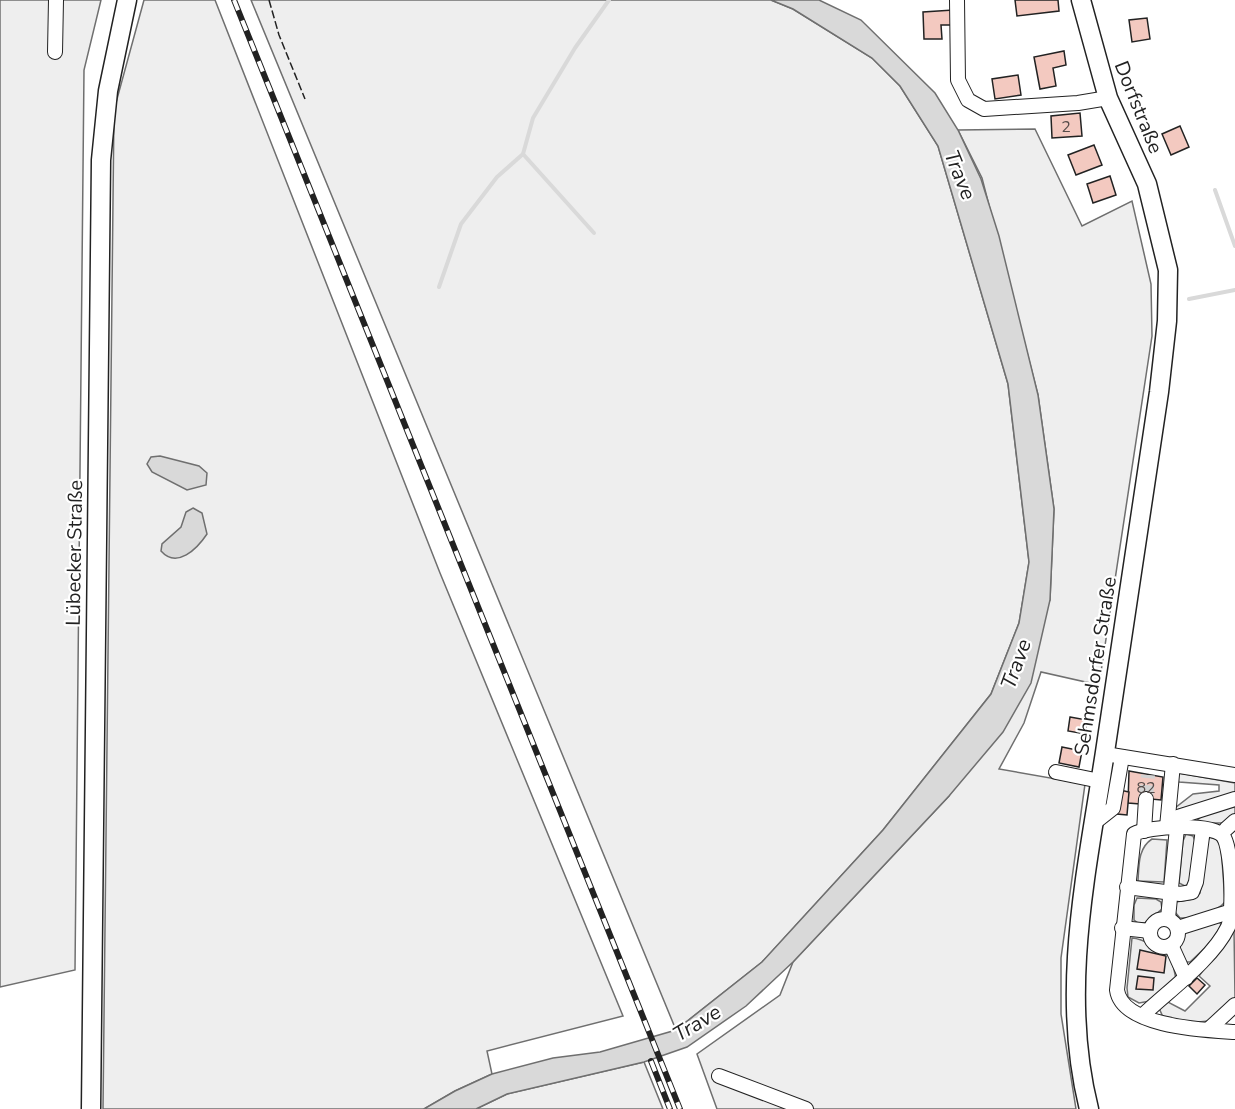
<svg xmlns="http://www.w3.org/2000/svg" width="1235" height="1109" viewBox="0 0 1235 1109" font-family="'Nunito Sans',sans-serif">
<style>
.green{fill:#eee;stroke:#6f6f6f;stroke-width:1.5}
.water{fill:#d9d9d9;stroke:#6f6f6f;stroke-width:1.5}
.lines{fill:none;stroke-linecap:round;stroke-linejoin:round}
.stream{stroke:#d9d9d9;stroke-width:4}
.building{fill:#f3c9c0;stroke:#222;stroke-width:1.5}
.minor-tunnel{stroke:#d3d3d3;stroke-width:14;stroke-dasharray:14 7;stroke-linecap:butt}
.minor-casing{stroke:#222;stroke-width:16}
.major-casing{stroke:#222;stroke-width:21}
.minor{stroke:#fff;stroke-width:14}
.major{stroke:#fff;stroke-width:18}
.rail-casing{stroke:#222;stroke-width:6}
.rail{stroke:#fff;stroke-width:4;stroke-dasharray:11;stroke-linecap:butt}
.fence{stroke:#222;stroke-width:1.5;stroke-dasharray:8 3;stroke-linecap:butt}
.labels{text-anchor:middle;stroke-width:4.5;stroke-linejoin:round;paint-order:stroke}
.number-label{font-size:16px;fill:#564c4a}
.street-label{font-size:20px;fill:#222;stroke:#fff}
.water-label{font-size:21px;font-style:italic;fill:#222;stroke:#fff}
</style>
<rect width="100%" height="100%" fill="#fff"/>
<g class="green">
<polygon points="0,0 101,0 84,70 75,970 0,987"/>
<polygon points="144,0 215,0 440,573 623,1016 487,1051 492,1074 455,1091 424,1109 103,1109 114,110"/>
<polygon points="251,0 771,0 793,9 872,58 900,86 938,146 1008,384 1029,562 1019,623 991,694 883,830 762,962 676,1030"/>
<polygon points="1035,129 1082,226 1132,201 1151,284 1152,336 1099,685 1041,672 1024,723 999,769 1085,784 1061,958 1061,1014 1076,1109 717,1109 697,1054 780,995 793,962 949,796 1050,600 1054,509 1038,395 982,178 958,130"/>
<polygon points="1179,773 1235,783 1235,793 1174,811 1175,808 1193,794 1219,791 1219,785 1179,782 1177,778"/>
<polygon points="1235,805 1235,814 1223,823 1194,823 1202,816"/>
<polygon points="1186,834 1193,836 1195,841 1189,884 1185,886 1179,883 1183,841"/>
<path d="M 1210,837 L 1216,839 L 1221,846 L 1225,902 C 1218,911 1193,919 1180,918 L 1175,912 L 1176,902 L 1193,899 L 1200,893 L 1207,842 Z"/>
<path d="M 1152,839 L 1167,840 L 1164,882 L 1138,881 C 1139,865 1138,848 1152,839 Z"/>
<polygon points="1137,898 1156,899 1161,902 1162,909 1145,923 1138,923 1134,920 1134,905"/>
<path d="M 1219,921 L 1221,925 C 1214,940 1202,951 1190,962 L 1186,962 C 1179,952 1176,941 1186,931 Z"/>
<polygon points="1234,929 1235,998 1222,1014 1208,1021 1189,1023 1163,1017 1159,1008 1168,1002 1185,1011 1210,986 1199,976"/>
<path d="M 1132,938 C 1147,939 1153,948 1167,951 L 1172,960 L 1176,979 L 1150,1001 L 1139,1003 L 1128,997 L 1127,988 Z"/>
<polygon points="644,1062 663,1109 476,1109 507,1094"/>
</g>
<g class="water">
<polygon points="771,0 819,0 861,20 935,93 958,130 981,179 999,236 1038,395 1054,509 1050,600 1031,683 1003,732 949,796 793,962 746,1006 687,1047 644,1062 507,1094 476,1109 424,1109 455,1091 492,1074 553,1058 600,1052 676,1030 762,962 883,830 991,694 1019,623 1029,562 1008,384 938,146 900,86 872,58 793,9"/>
<polygon points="160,456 199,466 207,473 206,485 187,490 152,472 147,464 151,457"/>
<path d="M 193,508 L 202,513 L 207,534 C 197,549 177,569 161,551 L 162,544 L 181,527 L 186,512 Z"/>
</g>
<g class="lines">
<g class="stream">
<polyline points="523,154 594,233"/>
<polyline points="1215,190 1235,246"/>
<polyline points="439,287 461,224 497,177 523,154 533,118 575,48 609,0"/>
<polyline points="1189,299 1235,290"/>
</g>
</g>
<g class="building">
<polygon points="1015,0 1058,0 1059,11 1017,16"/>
<polygon points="953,10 954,25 941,25 942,39 924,39 923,12"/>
<polygon points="1147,18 1150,39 1132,42 1129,20"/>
<polygon points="1064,51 1066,65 1053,68 1056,86 1040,89 1034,57"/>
<polygon points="1018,75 1021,95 995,99 992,79"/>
<polygon points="1080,113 1082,136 1052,138 1051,116"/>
<polygon points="1180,126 1189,147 1171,155 1162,134"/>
<polygon points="1094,145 1102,165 1076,175 1068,155"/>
<polygon points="1110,176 1116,195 1093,203 1087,184"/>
<polygon points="1070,717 1087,720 1085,734 1068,731"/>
<polygon points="1062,747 1082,751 1079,767 1059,763"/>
<polygon points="1129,771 1163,777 1161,800 1141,798 1140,804 1128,803"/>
<polygon points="1120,790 1129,792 1127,815 1117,814"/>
<polygon points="1140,950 1166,956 1164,973 1137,969"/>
<polygon points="1138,976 1154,978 1153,990 1136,989"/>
<polygon points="1197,978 1205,985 1197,994 1189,986"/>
</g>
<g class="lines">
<polyline class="minor-tunnel" points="1146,799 1148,775"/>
<defs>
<g id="minor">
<polyline points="957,0 958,80 968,100 984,109 1078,103 1108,98"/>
<polyline points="55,52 56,0"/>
<polyline points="1105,754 1235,775"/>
<polyline points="1056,772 1100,781"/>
<polyline points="1094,823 1113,808 1122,757"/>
<polyline points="1167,827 1178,817 1235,799"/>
<polyline points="1167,827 1173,764"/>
<polyline points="1226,829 1235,821"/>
<polyline points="1144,831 1146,799"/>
<polyline points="1127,887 1180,894 1192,892 1196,882 1203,829"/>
<polyline points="1168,918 1177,828"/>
<circle cx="1164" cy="933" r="14"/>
<polyline points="1122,928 1150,931"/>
<polyline points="1178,928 1232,911"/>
<polyline points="1171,945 1186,978"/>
<path d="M 1142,1016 C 1168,991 1212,960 1228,927 C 1234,913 1232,848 1223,836 C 1212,823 1148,826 1134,834 L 1117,990 C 1122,1027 1205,1030 1235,1032"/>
<polyline points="1209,1029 1235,1005"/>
<polyline points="719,1076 806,1109"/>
</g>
<g id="major">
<path d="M 1081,0 L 1108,98 L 1147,184 L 1168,270 L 1167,321 L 1159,392 C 1141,512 1123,632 1105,752 C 1087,870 1059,991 1089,1109"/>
<polyline points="91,1109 101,160 108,91 127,0"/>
</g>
</defs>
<use href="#minor" class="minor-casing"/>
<use href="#major" class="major-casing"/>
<use href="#minor" class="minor"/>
<use href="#major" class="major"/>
<defs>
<g id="rail">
<polyline points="234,0 680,1109"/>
<polyline points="651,1061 670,1109"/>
</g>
</defs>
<use href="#rail" class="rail-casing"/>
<use href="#rail" class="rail"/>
<polyline class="fence" points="269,0 279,35 305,99"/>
</g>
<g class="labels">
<g class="number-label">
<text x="1066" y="132">2</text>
<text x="1146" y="793">82</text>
</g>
<g class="street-label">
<text transform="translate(1139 107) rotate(68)" y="7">Dorfstraße</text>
<text transform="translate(74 553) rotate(-89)" y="7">Lübecker Straße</text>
<text transform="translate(1095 666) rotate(-81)" y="7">Sehmsdorfer Straße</text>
</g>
<g class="water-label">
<text transform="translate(960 175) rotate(68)" y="7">Trave</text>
<text transform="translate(1016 664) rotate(-70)" y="7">Trave</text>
<text transform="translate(697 1023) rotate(-31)" y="7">Trave</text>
</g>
</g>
</svg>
